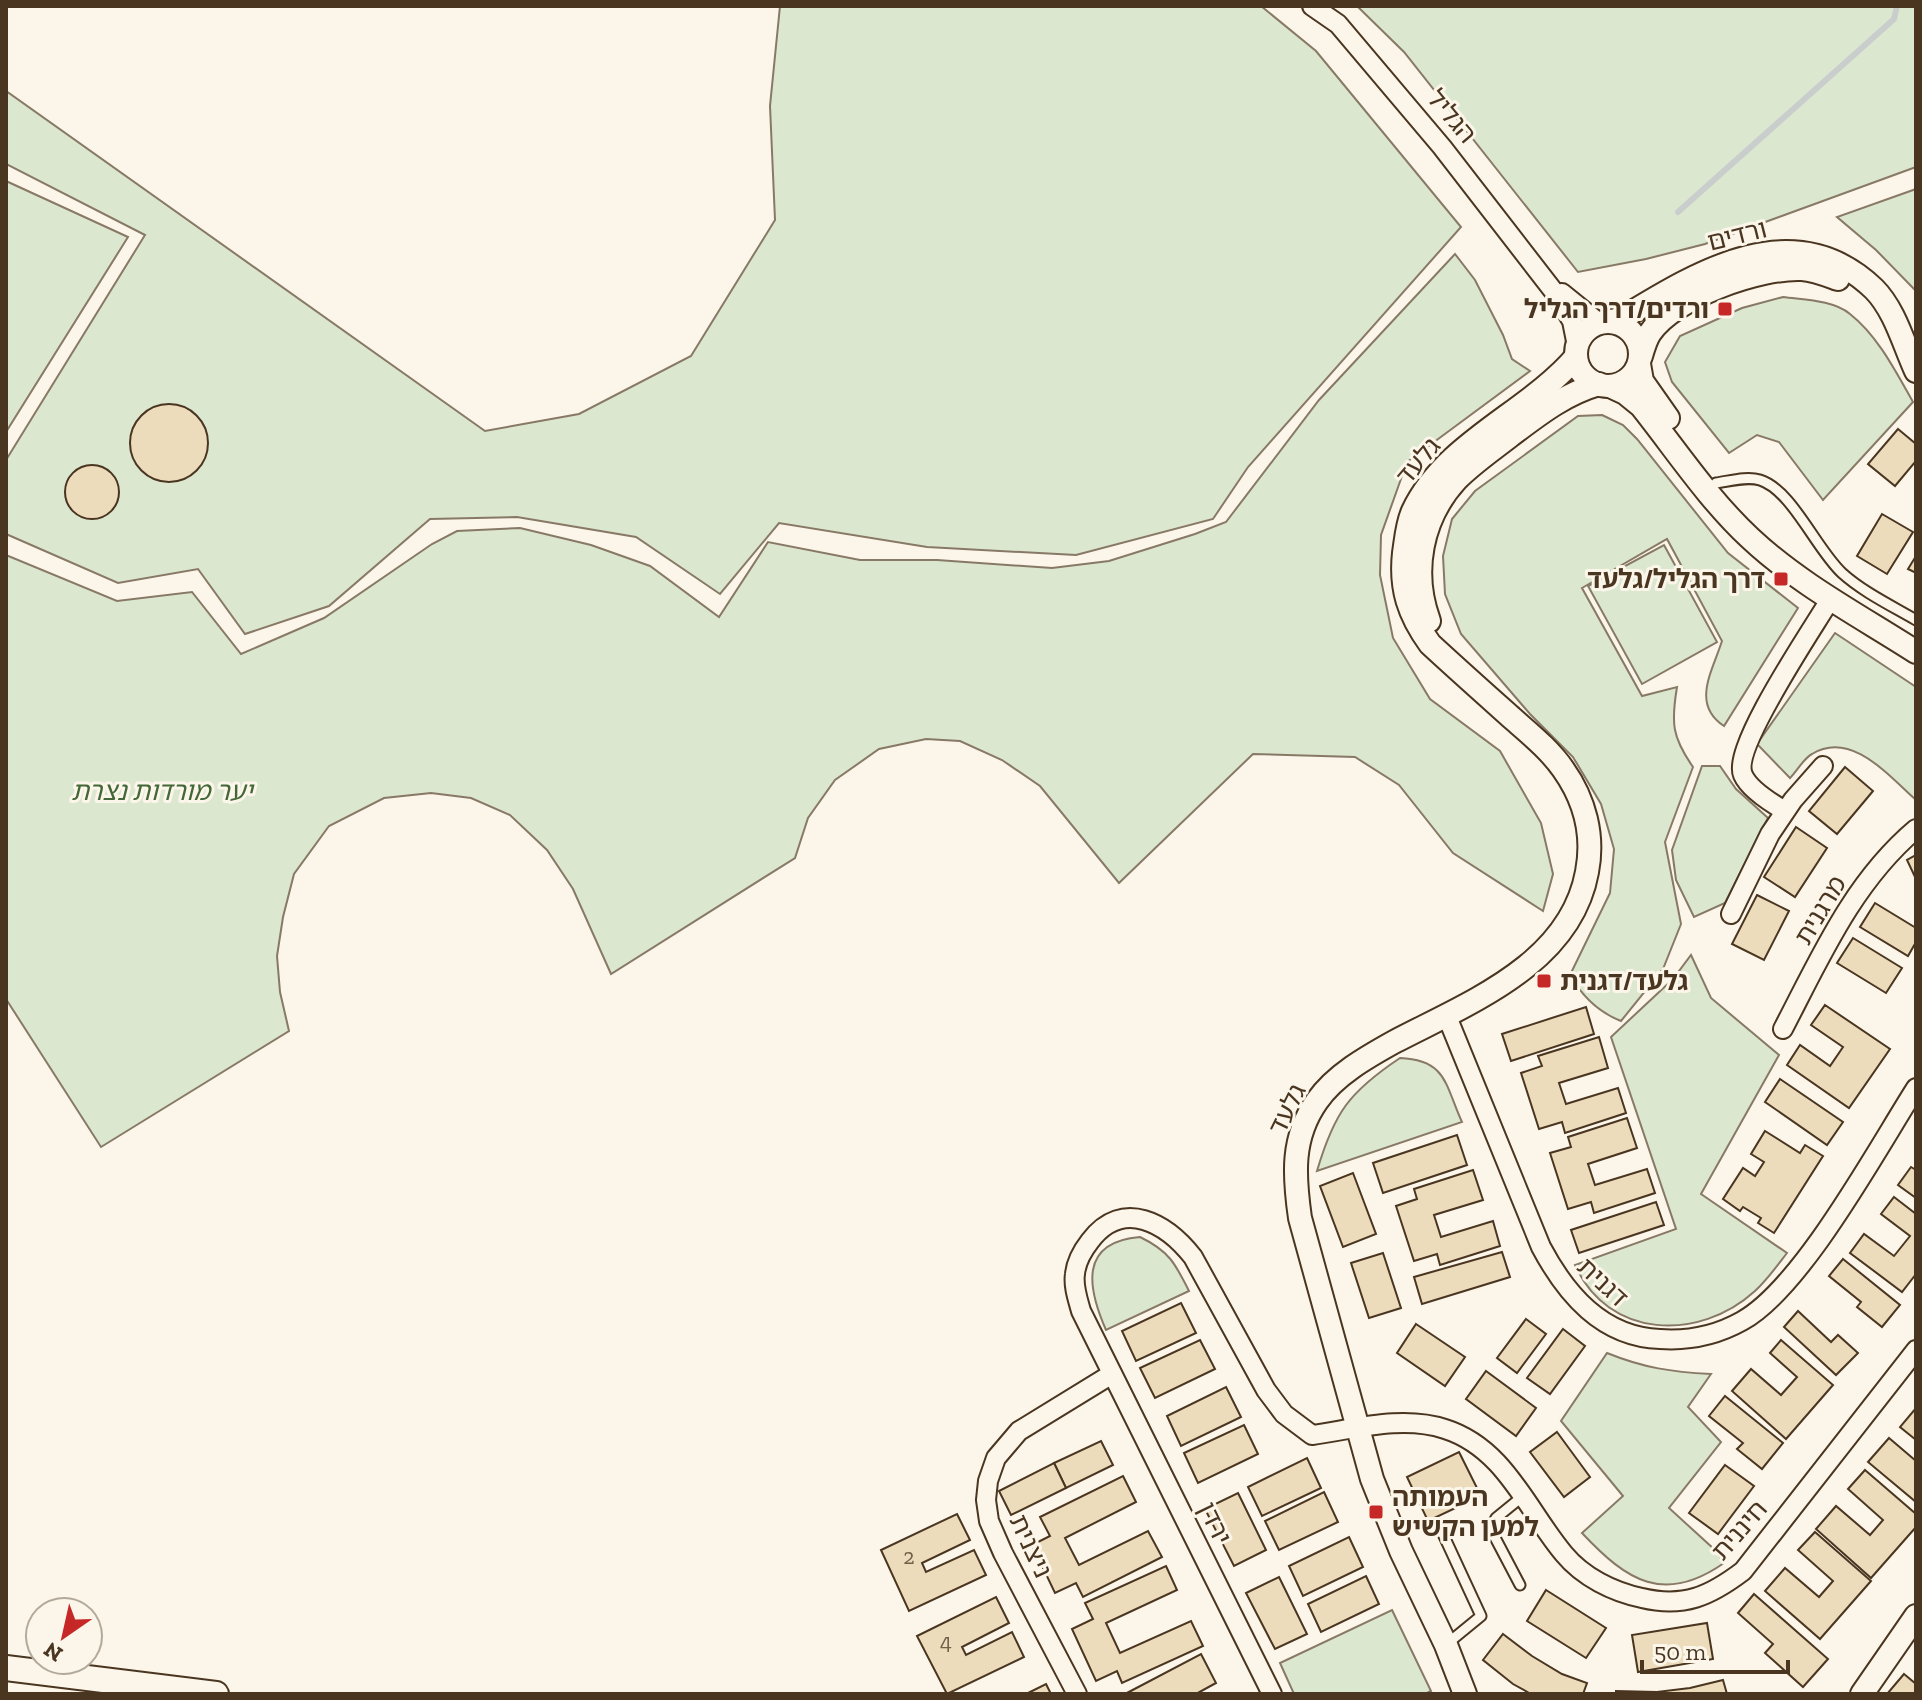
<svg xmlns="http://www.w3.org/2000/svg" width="1922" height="1700" viewBox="0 0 1922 1700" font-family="'Zilla Slab','Noto Sans Hebrew',serif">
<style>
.green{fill:#dce7d0;stroke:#887966;stroke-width:2}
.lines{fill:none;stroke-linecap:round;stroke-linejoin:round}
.stream{stroke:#c9cecd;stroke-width:6}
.building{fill:#ecdcbc;stroke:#4a3520;stroke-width:2}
.service-casing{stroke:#4a3520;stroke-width:13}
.minor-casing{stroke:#4a3520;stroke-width:22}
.tertiary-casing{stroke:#4a3520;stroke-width:26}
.secondary-casing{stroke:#4a3520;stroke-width:28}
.service{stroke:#fbf6e9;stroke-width:9}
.minor{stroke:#fbf6e9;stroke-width:18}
.tertiary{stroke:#fbf6e9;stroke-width:22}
.secondary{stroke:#fbf6e9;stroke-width:24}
.poi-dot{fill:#c62828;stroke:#fbf6e9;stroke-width:3}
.labels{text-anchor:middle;stroke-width:6;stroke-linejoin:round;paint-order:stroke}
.number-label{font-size:22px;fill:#725f47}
.street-label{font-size:26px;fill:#4a3520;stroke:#fbf6e9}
.poi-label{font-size:26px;font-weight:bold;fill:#4a3520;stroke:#fbf6e9;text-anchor:end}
.park-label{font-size:26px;font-style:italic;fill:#436837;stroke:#fbf6e9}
</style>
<rect width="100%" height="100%" fill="#fbf6e9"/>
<g class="green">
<polygon points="780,6 1261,6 1316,51 1461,227 1248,467 1213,519 1076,555 927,547 779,523 720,594 636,537 517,517 430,519 329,606 245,634 198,569 118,583 6,534 6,460 145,235 6,164 6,91 485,431 579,414 691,356 775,220 770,106"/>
<polygon points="1357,6 1916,6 1916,167 1705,244 1646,259 1578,272 1404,52"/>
<polygon points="6,181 128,237 6,432"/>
<polygon points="1916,189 1916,291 1876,250 1837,217"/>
<polygon points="1455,254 1475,280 1503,335 1512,359 1530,371 1407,462 1381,535 1380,575 1393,638 1430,699 1500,751 1541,823 1553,874 1543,911 1453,853 1399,785 1355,757 1253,754 1119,883 1040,786 1002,760 960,741 926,739 879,749 835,780 808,818 795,858 611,974 573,889 547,850 510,815 471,798 431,793 384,798 329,826 294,874 283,917 277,956 280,992 289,1031 101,1147 6,999 6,555 117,601 192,592 241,654 324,618 432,544 457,531 520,528 591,545 650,566 719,617 768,542 860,560 937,560 1052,568 1109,561 1195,534 1226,522 1319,400"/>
<path d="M 1783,297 C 1804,300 1833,300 1850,314 C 1878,336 1896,372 1913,402 L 1823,500 L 1779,442 L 1757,435 L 1729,453 L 1672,382 L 1665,362 L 1680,336 L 1742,308 Z"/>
<path d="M 1602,415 L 1623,425 L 1637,439 L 1728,553 L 1798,608 L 1724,726 C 1691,704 1712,672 1722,641 L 1667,539 L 1582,588 L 1642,696 L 1677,687 C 1671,723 1672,737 1693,767 L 1665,842 L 1681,924 L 1663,969 L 1621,1021 C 1598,1012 1582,996 1570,975 L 1610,893 L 1614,849 L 1601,804 L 1573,757 L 1530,714 L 1461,634 L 1445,594 L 1443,556 L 1452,519 L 1475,491 L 1578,416 Z"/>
<polygon points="1664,545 1717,642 1642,684 1588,586"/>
<path d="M 1835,633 L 1916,687 L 1915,799 C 1889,776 1851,730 1812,754 C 1804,758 1797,771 1790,778 L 1757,744 Z"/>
<polygon points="1702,766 1720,766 1736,789 1768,818 1725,903 1694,917 1676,880 1672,850"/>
<path d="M 1691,955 L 1711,998 L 1779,1055 L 1701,1194 L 1787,1253 C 1777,1266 1767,1280 1755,1291 C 1699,1342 1608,1339 1575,1265 L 1676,1229 L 1611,1037 L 1673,979 Z"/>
<path d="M 1400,1058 C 1447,1060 1445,1085 1462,1122 L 1317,1171 C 1334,1113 1349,1092 1400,1058 Z"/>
<path d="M 1140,1237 C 1169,1251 1175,1263 1189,1291 L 1106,1330 C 1088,1289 1078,1242 1140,1237 Z"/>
<path d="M 1607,1353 C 1644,1368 1672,1372 1711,1374 L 1688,1407 L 1721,1442 L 1669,1508 L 1715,1550 L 1724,1563 C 1664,1605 1627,1581 1582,1533 L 1623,1496 L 1561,1421 Z"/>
<polygon points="1392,1610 1431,1691 1425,1694 1294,1694 1280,1663"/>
</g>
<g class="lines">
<polyline class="stream" points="1678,212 1894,19 1897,6"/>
</g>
<g class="building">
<circle cx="169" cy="443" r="39"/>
<polygon points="1898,429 1916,444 1916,461 1895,486 1868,464"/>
<circle cx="92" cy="492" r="27"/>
<polygon points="1882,514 1913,532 1887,574 1857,556"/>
<polygon points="1916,556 1916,573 1908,569"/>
<polygon points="1845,767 1873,791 1837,834 1809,811"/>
<polygon points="1796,827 1827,848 1795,897 1764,877"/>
<polygon points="1916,855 1916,879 1907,860"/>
<polygon points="1757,895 1789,911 1764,960 1732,944"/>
<polygon points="1875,903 1916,928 1916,942 1908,956 1860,927"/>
<polygon points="1853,938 1902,968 1886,993 1837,963"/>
<polygon points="1825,1005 1890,1049 1849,1108 1787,1065 1800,1045 1830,1066 1843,1047 1811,1025"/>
<polygon points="1586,1007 1594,1034 1511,1061 1502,1034"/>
<polygon points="1599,1037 1608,1068 1559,1083 1566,1104 1618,1088 1626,1113 1565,1133 1562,1122 1539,1129 1521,1073 1542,1066 1538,1056"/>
<polygon points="1780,1079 1843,1122 1827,1145 1765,1102"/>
<polygon points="1627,1118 1637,1148 1588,1164 1595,1185 1647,1169 1655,1193 1594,1213 1591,1202 1568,1209 1550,1153 1571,1147 1568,1137"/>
<polygon points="1765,1131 1800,1153 1805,1145 1823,1156 1774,1233 1758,1223 1761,1218 1743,1207 1740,1211 1723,1199 1743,1168 1755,1176 1764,1162 1751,1154"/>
<polygon points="1457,1135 1467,1165 1383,1193 1373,1163"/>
<polygon points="1911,1167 1916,1170 1916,1198 1898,1185"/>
<polygon points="1473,1170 1483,1200 1434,1215 1441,1237 1493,1221 1500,1246 1440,1265 1437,1254 1414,1261 1396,1206 1417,1199 1414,1189"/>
<polygon points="1353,1173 1376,1234 1343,1247 1320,1186"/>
<polygon points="1894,1197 1916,1214 1916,1274 1902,1292 1850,1253 1864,1234 1894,1256 1910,1236 1881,1214"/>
<polygon points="1656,1202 1664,1225 1579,1253 1571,1230"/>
<polygon points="1502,1252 1510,1277 1422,1304 1414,1277"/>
<polygon points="1383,1253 1401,1308 1369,1318 1351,1263"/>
<polygon points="1843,1259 1900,1305 1882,1327 1857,1307 1861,1302 1829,1276"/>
<polygon points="1181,1303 1196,1333 1136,1361 1122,1331"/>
<polygon points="1798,1311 1831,1342 1838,1335 1858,1353 1836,1375 1784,1327"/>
<polygon points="1526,1319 1546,1334 1517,1373 1497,1358"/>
<polygon points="1416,1324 1465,1357 1445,1386 1397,1353"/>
<polygon points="1563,1329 1585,1346 1550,1394 1527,1378"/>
<polygon points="1200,1340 1215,1369 1155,1398 1140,1368"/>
<polygon points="1781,1340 1833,1385 1786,1439 1732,1391 1751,1369 1781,1395 1797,1377 1770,1353"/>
<polygon points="1486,1371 1536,1408 1516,1436 1466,1399"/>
<polygon points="1226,1387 1241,1417 1181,1446 1167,1416"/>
<polygon points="1725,1396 1783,1443 1762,1469 1737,1449 1743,1443 1709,1416"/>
<polygon points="1916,1408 1916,1440 1900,1427"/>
<polygon points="1244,1425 1258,1454 1198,1483 1184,1453"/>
<polygon points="1557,1432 1590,1477 1564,1497 1530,1452"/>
<polygon points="1889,1438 1916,1461 1916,1502 1868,1462"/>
<polygon points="1101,1441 1113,1465 1066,1488 1054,1463"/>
<polygon points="1459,1452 1481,1496 1428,1521 1407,1477"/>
<polygon points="1307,1458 1321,1488 1262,1516 1248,1487"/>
<polygon points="1054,1463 1066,1488 1011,1515 999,1491"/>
<polygon points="1725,1465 1754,1486 1718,1534 1689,1513"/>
<polygon points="1865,1470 1916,1514 1916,1527 1871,1578 1816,1529 1836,1506 1870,1535 1883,1520 1848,1489"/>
<polygon points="1123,1476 1136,1502 1065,1538 1079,1565 1148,1531 1162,1557 1083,1597 1076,1583 1055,1593 1032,1545 1050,1536 1040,1517"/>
<polygon points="1324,1492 1338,1522 1279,1550 1265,1521"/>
<polygon points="1238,1493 1266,1550 1234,1566 1205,1509"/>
<polygon points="957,1514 970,1540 922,1563 926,1572 974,1550 986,1575 909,1611 881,1550"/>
<polygon points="1815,1532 1871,1581 1820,1639 1765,1591 1785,1568 1819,1597 1833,1581 1798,1550"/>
<polygon points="1349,1537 1363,1567 1303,1596 1289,1566"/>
<polygon points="1166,1566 1177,1590 1106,1623 1120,1653 1191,1621 1203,1646 1122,1683 1117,1671 1096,1681 1072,1629 1093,1619 1085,1603"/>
<polygon points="1366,1576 1379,1604 1321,1632 1308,1604"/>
<polygon points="1279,1577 1307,1634 1275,1649 1246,1593"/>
<polygon points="1546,1590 1606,1628 1586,1658 1527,1621"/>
<polygon points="1754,1594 1828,1659 1803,1687 1765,1653 1773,1644 1738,1613"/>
<polygon points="996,1597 1009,1623 962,1647 966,1655 1012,1632 1024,1657 947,1694 917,1636"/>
<polygon points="1707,1623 1713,1659 1638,1672 1632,1635"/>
<polygon points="1503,1634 1532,1656 1562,1674 1587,1683 1583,1694 1531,1694 1513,1684 1483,1660"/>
<polygon points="1201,1654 1216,1683 1196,1694 1125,1694"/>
<polygon points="1904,1674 1916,1684 1916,1694 1887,1694"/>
<polygon points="1723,1680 1727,1694 1616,1694 1616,1691 1657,1692 1690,1688"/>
<polygon points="1046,1684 1051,1694 1026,1694"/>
</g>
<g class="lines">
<defs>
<g id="service">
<path d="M 1716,483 C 1730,481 1747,476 1760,480 C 1792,490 1816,549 1842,573 C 1863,592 1892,606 1916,620"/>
<polyline points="1443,1534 1481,1616 1448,1643"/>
<polyline points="1520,1585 1490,1528 1496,1518 1523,1496"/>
</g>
<g id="minor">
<polyline points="1312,6 1338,24 1442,147 1555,293 1572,321 1577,346"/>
<polyline points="1562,293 1599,323"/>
<path d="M 1785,811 C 1773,804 1749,789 1743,775 C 1731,748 1814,627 1831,598"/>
<polyline points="1731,914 1770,834 1793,800 1823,766"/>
<path d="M 1446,1014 L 1541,1247 C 1566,1294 1602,1337 1660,1339 C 1688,1341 1717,1335 1742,1321 C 1802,1288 1877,1149 1916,1088"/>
<path d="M 1783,1029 C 1820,958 1853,882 1916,829"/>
<polyline points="1077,1694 1003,1553 989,1521 986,1500 988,1481 996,1458 1019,1431 1112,1374"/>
<path d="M 1272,1694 L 1081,1311 C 1078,1300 1073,1286 1075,1274 C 1076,1263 1083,1250 1090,1241 C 1123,1197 1167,1224 1193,1257 L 1266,1390 L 1284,1414 L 1312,1435 C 1355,1429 1403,1415 1445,1429 C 1505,1448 1527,1510 1564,1554 C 1583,1577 1613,1592 1642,1598 C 1684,1608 1710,1596 1743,1571 L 1916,1350"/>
</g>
<g id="tertiary">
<path d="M 1611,321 L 1621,319 C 1698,272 1794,212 1874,289 C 1895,310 1904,345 1916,371"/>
<circle cx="1608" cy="354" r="32"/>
<path d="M 1641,356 C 1643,349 1646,339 1650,333 C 1674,297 1760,267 1802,269 C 1815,270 1827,275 1838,279"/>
<polyline points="1639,364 1642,381 1668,418"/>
<path d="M 1610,386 L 1625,393 L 1641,406 C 1676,450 1709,500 1750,538 C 1799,584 1860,616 1916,652"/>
<path d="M 1429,621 C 1411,572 1421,518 1457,479 C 1473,463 1492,450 1510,436 C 1538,415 1564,394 1599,384"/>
<path d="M 1465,1694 L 1446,1645 L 1401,1551 L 1372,1479 L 1300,1218 C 1294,1176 1291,1138 1317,1101 C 1335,1075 1367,1057 1394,1042 C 1468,1003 1570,965 1587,872 C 1594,836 1585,800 1563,769 C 1549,749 1530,734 1512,718 C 1484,693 1457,669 1430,644 C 1409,615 1400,589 1404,553 C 1406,540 1407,524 1413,511 C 1446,442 1528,413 1576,357"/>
<polyline points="1862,1694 1916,1616"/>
</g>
<polyline id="secondary" points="6,1668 216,1694"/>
</defs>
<use href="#service" class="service-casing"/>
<use href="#minor" class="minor-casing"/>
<use href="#tertiary" class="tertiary-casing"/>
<use href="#secondary" class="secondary-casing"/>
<use href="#service" class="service"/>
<use href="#minor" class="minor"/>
<use href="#tertiary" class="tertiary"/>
<use href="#secondary" class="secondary"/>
</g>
<g class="poi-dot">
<rect x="1717" y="301" width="16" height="16" rx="4"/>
<rect x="1773" y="571" width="16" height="16" rx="4"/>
<rect x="1536" y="973" width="16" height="16" rx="4"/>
<rect x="1368" y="1504" width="16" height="16" rx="4"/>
</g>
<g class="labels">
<g class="number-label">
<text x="909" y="1564">2</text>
<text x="946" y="1649">4</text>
</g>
<g class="street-label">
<text transform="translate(1452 116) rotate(50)" y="9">הגליל</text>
<text transform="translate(1737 235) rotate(-14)" y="9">ורדים</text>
<text transform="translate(1418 461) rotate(-50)" y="9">גלעד</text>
<text transform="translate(1820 910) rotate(-59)" y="9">מרגנית</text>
<text transform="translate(1287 1109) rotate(-64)" y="9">גלעד</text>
<text transform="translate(1603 1282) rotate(43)" y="9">דגנית</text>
<text transform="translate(1215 1523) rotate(64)" y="9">ירדן</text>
<text transform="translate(1739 1530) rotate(-49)" y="9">חיננית</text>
<text transform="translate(1031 1546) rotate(65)" y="9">ניצנית</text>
</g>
<g class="poi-label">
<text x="1709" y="318">ורדים/דרך הגליל</text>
<text x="1765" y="588">דרך הגליל/גלעד</text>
<text x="1560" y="990" text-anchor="start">גלעד/דגנית</text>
<text x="1392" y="1506" text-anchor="start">העמותה<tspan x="1392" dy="30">למען הקשיש</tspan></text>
</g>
<g class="park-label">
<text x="162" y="800">יער מורדות נצרת</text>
</g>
</g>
<rect width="1922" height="1700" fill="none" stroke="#4a3520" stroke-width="16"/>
<g transform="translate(64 1636) rotate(214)"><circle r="38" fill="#fbf6e9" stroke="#b4a999" stroke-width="2"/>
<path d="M0-6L14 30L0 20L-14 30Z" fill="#c62828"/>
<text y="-12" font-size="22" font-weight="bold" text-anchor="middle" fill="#4a3520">N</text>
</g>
<path d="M1642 1660v12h146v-12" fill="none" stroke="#4a3520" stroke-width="4"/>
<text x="1654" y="1660" font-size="24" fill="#4a3520" stroke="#fbf6e9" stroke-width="6" paint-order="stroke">50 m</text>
</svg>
